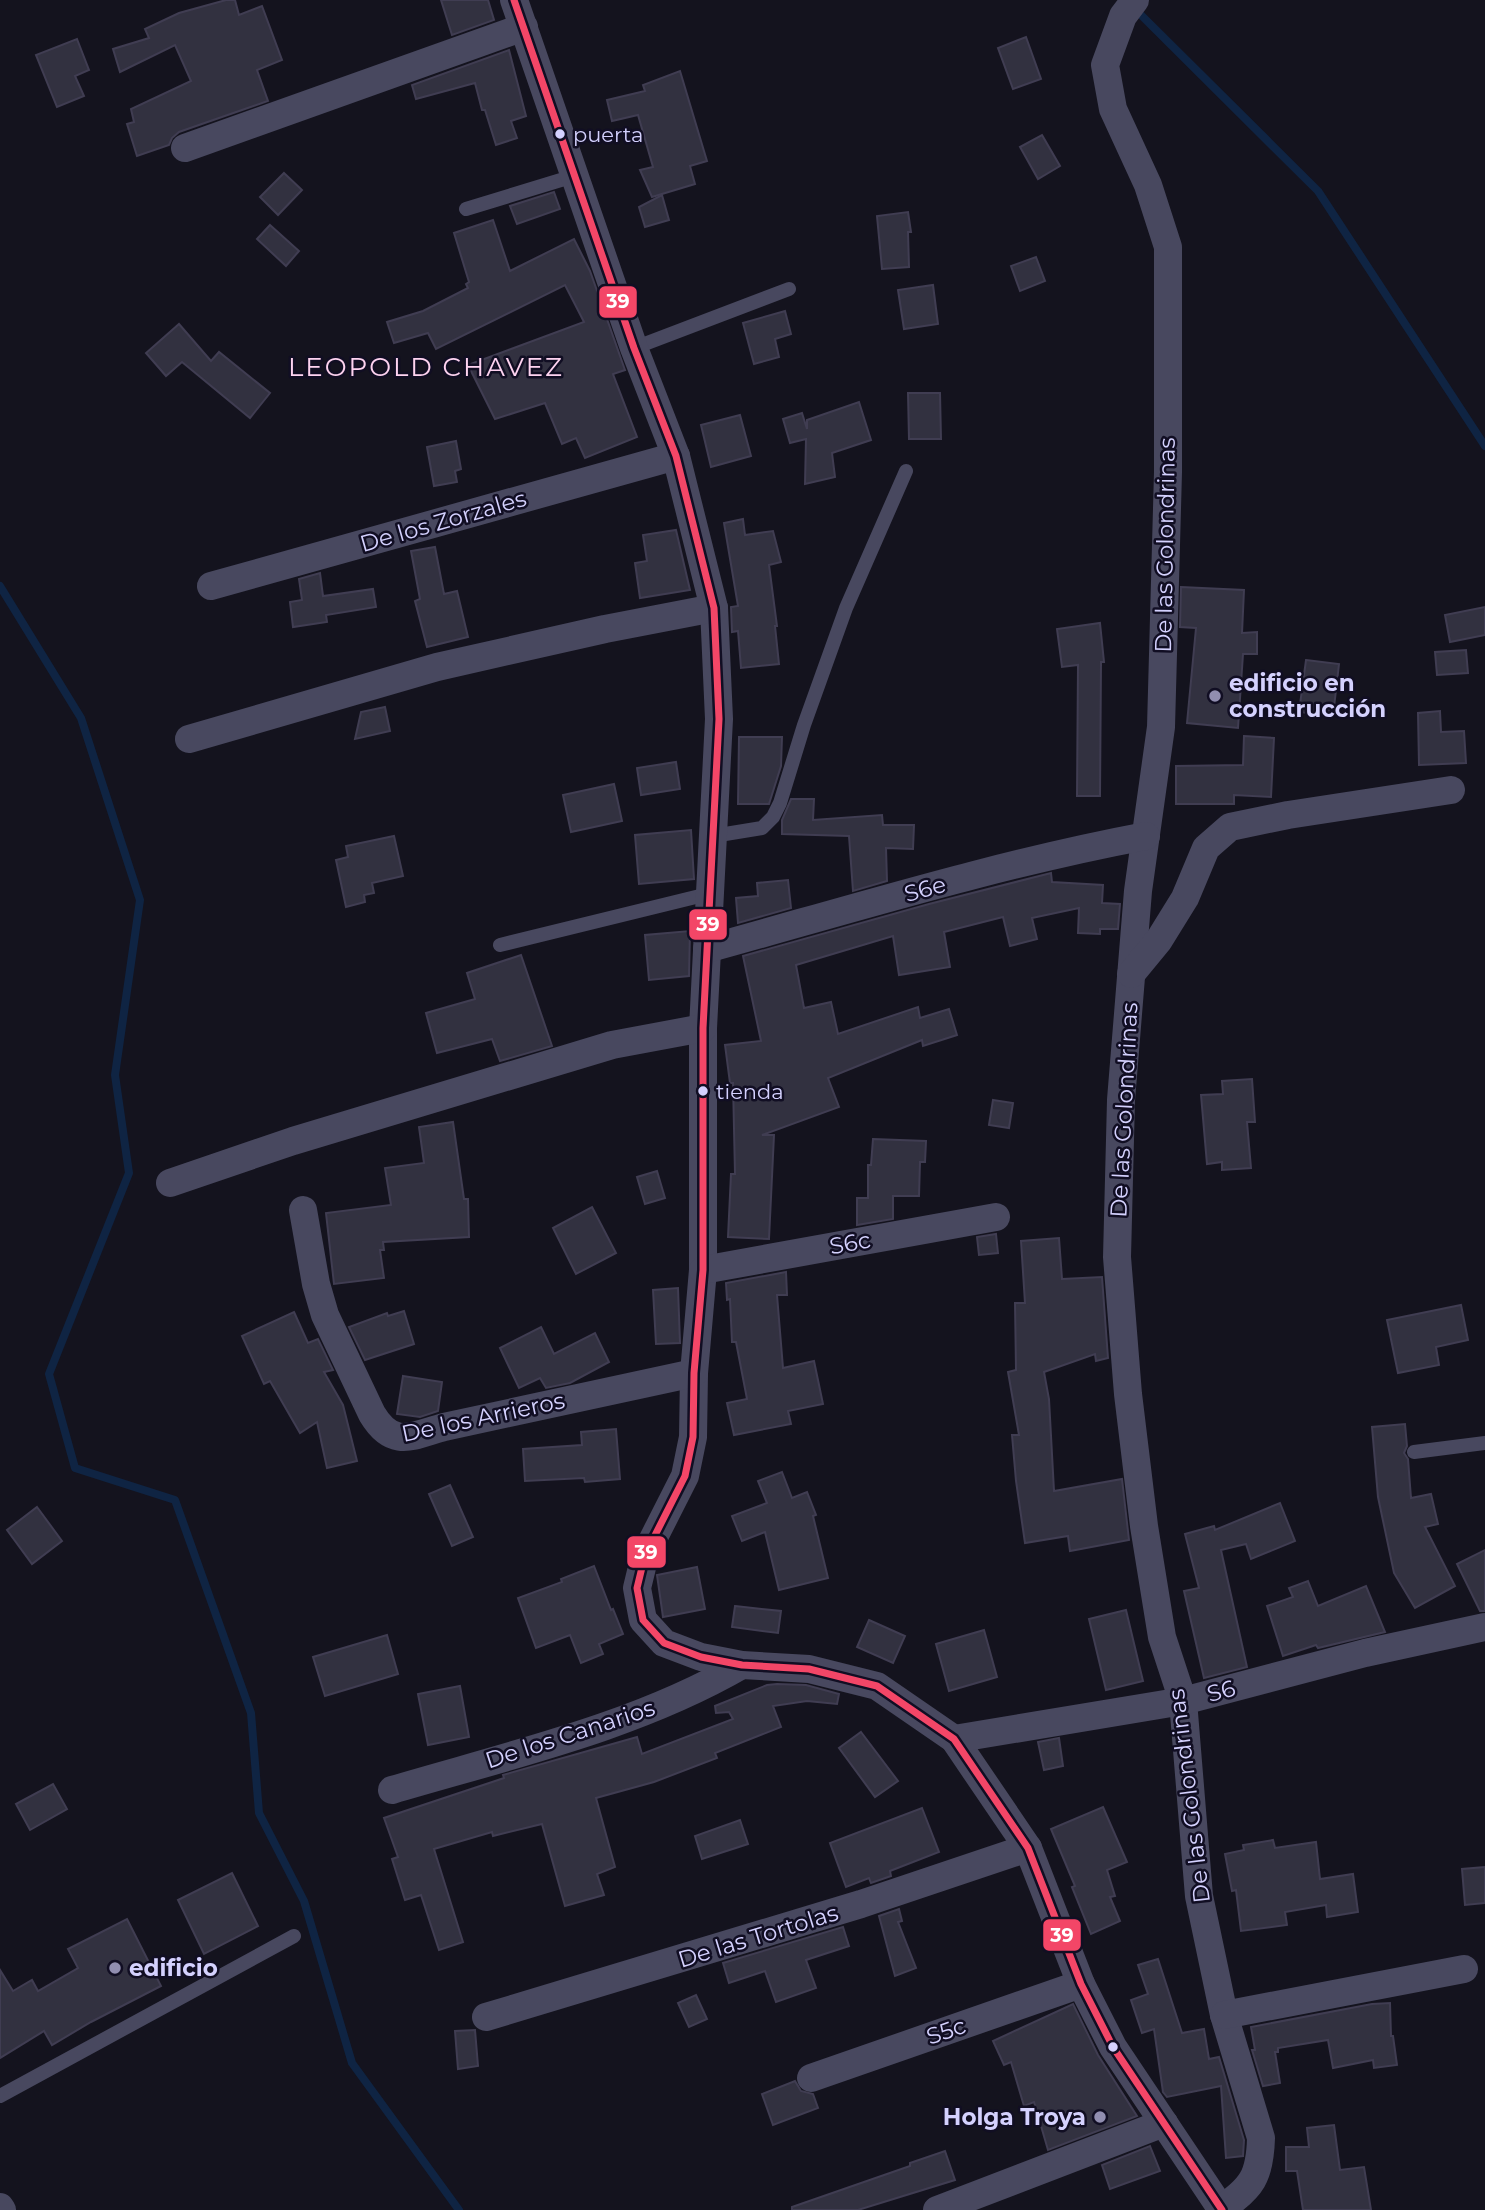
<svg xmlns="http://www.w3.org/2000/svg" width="1485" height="2210" viewBox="0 0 1485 2210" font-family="Montserrat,sans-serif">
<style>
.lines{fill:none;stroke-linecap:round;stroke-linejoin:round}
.stream{stroke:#0f2443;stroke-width:8}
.building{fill:#323140;stroke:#403d52;stroke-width:2}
.service{stroke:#48485f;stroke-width:14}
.minor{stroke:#48485f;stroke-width:28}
.bus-1-casing{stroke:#110e23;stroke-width:12}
.bus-1{stroke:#f34667;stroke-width:7}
.bus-dot{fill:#d4d1fe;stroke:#110e23;stroke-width:2.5}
.poi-dot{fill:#918eb0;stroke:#110e23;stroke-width:2.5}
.labels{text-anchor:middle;stroke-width:5;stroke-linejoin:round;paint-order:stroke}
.bus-label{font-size:21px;fill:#d4d1fe;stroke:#110e23;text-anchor:start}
.street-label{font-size:23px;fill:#d4d1fe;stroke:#110e23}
.poi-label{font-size:23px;font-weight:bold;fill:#d4d1fe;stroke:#110e23;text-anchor:start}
.quarter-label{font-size:26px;letter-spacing:2px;fill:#fed3f0;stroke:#110e23}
.line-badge{stroke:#110e23;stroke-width:2.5}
.badge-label{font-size:19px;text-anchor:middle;font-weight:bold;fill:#fff}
</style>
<rect width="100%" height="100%" fill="#14131e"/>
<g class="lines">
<g class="stream">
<polyline points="1136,6 1139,13 1318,191 1485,446"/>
<polyline points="0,586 81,718 140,900 115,1075 129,1173 49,1374 75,1468 175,1500 251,1713 259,1813 304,1901 352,2063 459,2210"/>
</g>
</g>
<g class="building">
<polygon points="226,0 235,0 239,15 262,6 282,60 257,70 268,101 179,132 172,138 169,145 137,156 127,124 134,122 131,109 191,81 175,45 120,72 113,49 149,38 145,29 179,13"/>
<polygon points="441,0 488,0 494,20 452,35"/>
<polygon points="1026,37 1041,79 1013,89 998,48"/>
<polygon points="77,39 89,70 75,76 84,96 57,107 36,55"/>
<polygon points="509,50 526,116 511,121 517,138 496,145 485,110 482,110 475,83 416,99 412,85"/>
<polygon points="680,71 707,161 690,166 695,184 652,197 640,170 653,167 638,115 612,121 607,100 645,91 643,85"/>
<polygon points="1042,135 1060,166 1038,179 1020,147"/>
<polygon points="284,173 302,190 278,215 260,197"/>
<polygon points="554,192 560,209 517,224 510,206"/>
<polygon points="662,195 669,220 645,227 639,207"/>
<polygon points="908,212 911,232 908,232 909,267 882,269 877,216"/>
<polygon points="493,220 510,271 574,239 590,271 625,370 613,374 637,437 585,458 576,438 562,444 545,403 495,419 468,365 584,322 565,285 436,349 428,333 394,343 387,322 423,311 468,288 466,284 469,282 454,233"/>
<polygon points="270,225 299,251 286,266 257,239"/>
<polygon points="1036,257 1045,281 1020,291 1011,266"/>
<polygon points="933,285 938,324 904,329 898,290"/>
<polygon points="785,311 791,334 775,339 779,357 754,364 743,323"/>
<polygon points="179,324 211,361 219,352 270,393 250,418 182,362 166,376 146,353"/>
<polygon points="908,393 940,393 941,439 909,439"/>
<polygon points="859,402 871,440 832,453 835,477 805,484 806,439 790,443 783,419 802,413 807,429 807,420"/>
<polygon points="740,415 751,456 711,467 701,425"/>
<polygon points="456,441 461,469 455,471 457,482 434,486 427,447"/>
<polygon points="743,519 745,535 773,531 781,562 769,565 777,626 775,626 779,664 741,668 738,631 732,632 731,607 738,606 724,523"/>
<polygon points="676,530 690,590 640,598 635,563 647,561 643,535"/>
<polygon points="435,547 444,594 457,591 468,637 427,647 415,601 420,599 411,551"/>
<polygon points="320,573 323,596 373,589 376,607 326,615 327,622 293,627 290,602 302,600 299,579"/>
<polygon points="1181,587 1244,590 1242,633 1257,632 1257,654 1243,654 1238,728 1187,723 1196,628 1180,627"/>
<polygon points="1485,607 1485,635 1450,642 1445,615"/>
<polygon points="1100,623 1104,662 1101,662 1100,796 1077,796 1078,665 1062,667 1057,629"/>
<polygon points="1466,650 1468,673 1437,675 1435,652"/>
<polygon points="1306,660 1339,664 1333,716 1299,712"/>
<polygon points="385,707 390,731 355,739 361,712"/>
<polygon points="1440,711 1441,732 1464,731 1466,763 1419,765 1418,713"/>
<polygon points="1244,736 1274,738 1271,797 1234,795 1234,804 1176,804 1176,766 1243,765"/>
<polygon points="739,737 782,737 781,766 769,804 738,804"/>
<polygon points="676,762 680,789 641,795 637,768"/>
<polygon points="614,784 622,821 571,832 563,795"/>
<polygon points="791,799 814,799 813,820 882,815 883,825 914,825 913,849 886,848 887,881 853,891 849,836 782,834 782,820"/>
<polygon points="691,830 694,879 639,884 635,835"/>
<polygon points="394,836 403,876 372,883 374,893 364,895 365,902 346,907 336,860 348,857 346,846"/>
<polygon points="1051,873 1052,882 1103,885 1102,903 1120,904 1118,929 1100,929 1100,934 1078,933 1079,908 1032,918 1037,939 1010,946 1003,917 944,932 950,967 899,975 893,936 796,965 804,1008 831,1002 838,1034 918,1007 920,1018 949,1009 957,1035 923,1046 922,1040 828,1078 839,1107 762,1135 774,1135 769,1239 728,1237 731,1174 735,1174 733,1083 730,1083 725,1045 761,1041 743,956 929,904"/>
<polygon points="788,880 791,908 738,923 736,898 758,896 757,883"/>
<polygon points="690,931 689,976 649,980 645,935"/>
<polygon points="521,955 552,1046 500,1061 492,1039 437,1053 426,1013 475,999 467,973"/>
<polygon points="1252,1079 1255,1122 1247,1122 1251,1168 1222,1170 1222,1162 1207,1164 1201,1095 1223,1094 1222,1081"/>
<polygon points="993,1100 1013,1103 1009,1128 989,1125"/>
<polygon points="453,1122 464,1199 468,1199 469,1237 383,1242 384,1250 380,1250 384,1278 334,1284 326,1213 391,1205 385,1168 424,1163 419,1127"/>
<polygon points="873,1139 926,1141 925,1162 920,1162 919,1196 893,1196 893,1219 857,1225 857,1198 868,1198 868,1165 871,1165"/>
<polygon points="657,1171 665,1198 645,1204 637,1177"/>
<polygon points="592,1207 616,1253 576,1274 553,1228"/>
<polygon points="996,1234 998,1253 979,1255 977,1237"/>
<polygon points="1059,1238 1062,1279 1102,1277 1108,1358 1096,1361 1095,1354 1044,1372 1049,1399 1054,1491 1122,1479 1129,1540 1070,1551 1068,1536 1025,1543 1016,1481 1012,1435 1019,1435 1008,1372 1016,1370 1015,1303 1025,1303 1021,1241"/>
<polygon points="786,1272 787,1295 777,1295 783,1368 814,1361 823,1404 788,1411 791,1424 734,1435 727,1403 747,1399 736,1342 732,1342 730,1299 727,1300 726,1283"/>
<polygon points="678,1288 680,1343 656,1344 653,1290"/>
<polygon points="1461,1305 1468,1340 1436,1347 1439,1365 1398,1373 1387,1320"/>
<polygon points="404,1311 414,1344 365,1360 349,1327 387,1313 388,1316"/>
<polygon points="294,1312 308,1343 318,1339 333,1370 324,1372 343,1405 357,1461 327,1468 317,1422 300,1433 270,1381 264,1384 242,1336"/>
<polygon points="541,1327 554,1354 595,1333 609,1362 570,1383 546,1388 540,1378 519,1388 500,1348"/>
<polygon points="403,1376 442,1382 438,1411 420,1417 397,1414"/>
<polygon points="1405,1424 1407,1446 1404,1453 1408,1459 1411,1498 1431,1494 1438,1524 1425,1527 1455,1586 1415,1608 1394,1573 1378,1497 1372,1427"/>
<polygon points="616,1429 620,1479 585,1482 584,1478 525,1481 523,1449 582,1445 581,1432"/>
<polygon points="782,1472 792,1498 807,1492 816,1515 813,1516 828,1578 779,1590 765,1532 742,1541 732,1516 767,1503 758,1481"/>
<polygon points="450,1485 473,1537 452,1546 429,1494"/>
<polygon points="1280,1503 1295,1541 1251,1559 1246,1544 1221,1550 1247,1667 1204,1678 1184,1591 1199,1588 1185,1534 1214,1526 1215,1530"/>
<polygon points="37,1507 62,1541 32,1564 7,1530"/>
<polygon points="1485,1550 1485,1611 1480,1611 1457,1564"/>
<polygon points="594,1566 611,1610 613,1609 623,1634 599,1644 603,1654 581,1663 570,1635 536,1648 518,1598 562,1582 561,1579"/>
<polygon points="697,1567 705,1609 663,1617 657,1575"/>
<polygon points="1308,1581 1318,1606 1366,1586 1385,1632 1318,1648 1316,1645 1283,1656 1267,1606 1293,1597 1289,1588"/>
<polygon points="735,1606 781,1611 778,1633 732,1627"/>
<polygon points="1126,1610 1143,1681 1106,1690 1089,1619"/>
<polygon points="869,1620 905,1636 893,1663 857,1647"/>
<polygon points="984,1630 997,1677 949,1691 936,1644"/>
<polygon points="387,1635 398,1674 325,1696 313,1657"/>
<polygon points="777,1684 806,1685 839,1694 837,1704 807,1701 773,1706 781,1727 715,1753 717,1758 654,1782 596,1798 615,1867 597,1874 604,1895 565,1906 542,1824 493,1836 492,1832 434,1849 463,1942 439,1950 421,1895 405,1900 392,1859 398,1857 384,1818 504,1778 503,1775 637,1737 642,1754 733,1719 729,1712 716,1713 715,1706 767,1685"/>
<polygon points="460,1686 469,1737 428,1745 418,1694"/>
<polygon points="861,1732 898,1781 875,1797 839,1748"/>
<polygon points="1059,1738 1063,1766 1044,1770 1038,1742"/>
<polygon points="53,1784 67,1809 30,1830 16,1804"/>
<polygon points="1103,1807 1127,1862 1107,1870 1115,1896 1110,1897 1120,1921 1091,1934 1072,1887 1075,1886 1051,1829"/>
<polygon points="922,1808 939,1852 890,1871 891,1876 871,1883 869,1878 846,1887 830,1843"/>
<polygon points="740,1820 748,1844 702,1859 695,1836"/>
<polygon points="1273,1840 1275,1848 1316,1842 1320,1879 1353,1874 1358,1912 1327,1917 1326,1905 1285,1912 1287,1925 1241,1931 1236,1890 1232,1891 1225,1854 1244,1850 1243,1845"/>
<polygon points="1485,1867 1485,1903 1465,1905 1462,1869"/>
<polygon points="232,1873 258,1926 204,1954 178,1900"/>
<polygon points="899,1909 902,1921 898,1922 916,1968 895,1976 879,1916"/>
<polygon points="127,1919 161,1986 91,2022 52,2045 44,2031 0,2058 0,1970 13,1991 32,1980 38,1991 78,1968 68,1949"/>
<polygon points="843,1927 849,1946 806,1960 816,1988 776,2002 765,1971 729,1983 723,1963"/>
<polygon points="1158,1959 1182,2033 1204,2029 1209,2059 1219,2057 1244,2140 1243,2156 1226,2158 1221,2086 1167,2097 1163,2092 1154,2029 1142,2033 1131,2000 1148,1994 1138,1965"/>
<polygon points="696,1995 707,2019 689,2027 678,2003"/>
<polygon points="1390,2003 1391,2036 1393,2036 1397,2065 1374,2068 1373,2060 1333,2068 1328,2040 1278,2048 1278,2052 1275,2052 1280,2083 1263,2086 1252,2050 1255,2050 1251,2027 1372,2004"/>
<polygon points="1073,2004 1098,2055 1137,2116 1048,2150 1034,2102 1024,2106 1011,2062 1004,2065 993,2041"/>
<polygon points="475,2030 478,2066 458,2069 455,2031"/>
<polygon points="795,2081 801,2091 813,2094 818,2108 773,2125 762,2094"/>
<polygon points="1334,2125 1340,2170 1364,2167 1371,2210 1303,2210 1297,2171 1286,2171 1286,2147 1309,2147 1307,2128"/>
<polygon points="1150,2146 1160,2171 1110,2189 1102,2165"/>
<polygon points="945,2151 955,2180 858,2210 792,2210 792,2207 910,2166 910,2163"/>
</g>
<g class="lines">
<g class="service">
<polyline points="466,209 574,176"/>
<polyline points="634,348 789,289"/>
<polyline points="713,836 762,828 773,817 780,803 804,725 846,608 906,471"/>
<polyline points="500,945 708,894"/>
<polyline points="1414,1452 1485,1443"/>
<polyline points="0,2096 294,1936"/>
</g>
<g class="minor">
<polyline points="514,0 634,348 676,456 714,608 719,719 703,1028 703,1270 694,1373 693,1437 685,1476 645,1555 637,1588 643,1620 664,1643 701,1657 742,1665 809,1669 877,1686 954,1739 1028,1848 1081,1984 1113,2047 1222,2210"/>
<path d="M 1135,0 L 1123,16 L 1105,65 L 1113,109 L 1148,185 L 1168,247 L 1168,472 L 1161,727 L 1138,891 L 1121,1100 L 1117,1257 L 1128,1394 L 1144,1526 L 1162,1637 L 1183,1701 L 1199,1896 L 1224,2015 L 1261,2138 C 1260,2176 1252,2188 1221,2209"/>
<polyline points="185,148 524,27"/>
<polyline points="211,586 676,456"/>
<polyline points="189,739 437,667 605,629 714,608"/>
<path d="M 707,949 C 852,909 997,864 1146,836"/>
<polyline points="1131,974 1159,940 1185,898 1206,848 1230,827 1288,815 1451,790"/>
<polyline points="170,1183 293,1141 612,1045 703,1028"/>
<path d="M 303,1210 L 316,1284 L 325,1315 L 372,1414 C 393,1449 412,1436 444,1427 L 694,1373"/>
<polyline points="703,1270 996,1217"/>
<polyline points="954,1739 1183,1701 1365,1653 1485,1627"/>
<path d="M 392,1790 C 510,1755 635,1727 742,1665"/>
<polyline points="1224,2015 1464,1969"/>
<polyline points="486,2017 861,1904 1028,1848"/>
<polyline points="811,2078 1081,1984"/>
<polyline points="0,2207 2,2210"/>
<polyline points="937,2210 1164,2123"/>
</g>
<defs>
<polyline id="bus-1" points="514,0 634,348 676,456 714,608 719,719 703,1028 703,1270 694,1373 693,1437 685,1476 645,1555 637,1588 643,1620 664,1643 701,1657 742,1665 809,1669 877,1686 954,1739 1028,1848 1081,1984 1113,2047 1222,2210"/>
</defs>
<use href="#bus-1" class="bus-1-casing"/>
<use href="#bus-1" class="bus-1"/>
</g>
<g class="bus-dot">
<circle cx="560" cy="134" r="6"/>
<circle cx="703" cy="1091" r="6"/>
<circle cx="1113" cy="2047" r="6"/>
</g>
<g class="poi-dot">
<circle cx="1215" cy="696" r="7"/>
<circle cx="115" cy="1968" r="7"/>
<circle cx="1100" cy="2117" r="7"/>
</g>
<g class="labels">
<g class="bus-label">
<text x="573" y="142">puerta</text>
<text x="716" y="1099">tienda</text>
</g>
<g class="street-label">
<text transform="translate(443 521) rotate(-16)" y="8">De los Zorzales</text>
<text transform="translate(1165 545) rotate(-89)" y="8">De las Golondrinas</text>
<text transform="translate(925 889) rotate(-15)" y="8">S6e</text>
<text transform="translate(1124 1110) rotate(-87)" y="8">De las Golondrinas</text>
<text transform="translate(850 1243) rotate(-10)" y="8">S6c</text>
<text transform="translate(483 1417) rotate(-12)" y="8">De los Arrieros</text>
<text transform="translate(1221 1691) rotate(-15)" y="8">S6</text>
<text transform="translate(570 1734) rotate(-18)" y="8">De los Canarios</text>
<text transform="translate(1189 1796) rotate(-97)" y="8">De las Golondrinas</text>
<text transform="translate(758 1936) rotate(-17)" y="8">De las Tortolas</text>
<text transform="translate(946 2031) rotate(-19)" y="8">S5c</text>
</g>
<g class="poi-label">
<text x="1229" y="691">edificio en<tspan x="1229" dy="26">construcción</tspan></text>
<text x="129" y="1976">edificio</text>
<text x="1086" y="2125" text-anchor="end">Holga Troya</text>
</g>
<g class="quarter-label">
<text x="426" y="376">LEOPOLD CHAVEZ</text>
</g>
</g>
<g class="line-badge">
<rect x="598" y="285" width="40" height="34" rx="7" fill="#f34667"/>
<rect x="688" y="908" width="40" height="33" rx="7" fill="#f34667"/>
<rect x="626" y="1535" width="41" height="34" rx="7" fill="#f34667"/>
<rect x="1042" y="1918" width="40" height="34" rx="7" fill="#f34667"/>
</g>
<g class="badge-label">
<text x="618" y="308">39</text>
<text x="708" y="931">39</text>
<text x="646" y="1559">39</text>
<text x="1062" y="1942">39</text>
</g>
</svg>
